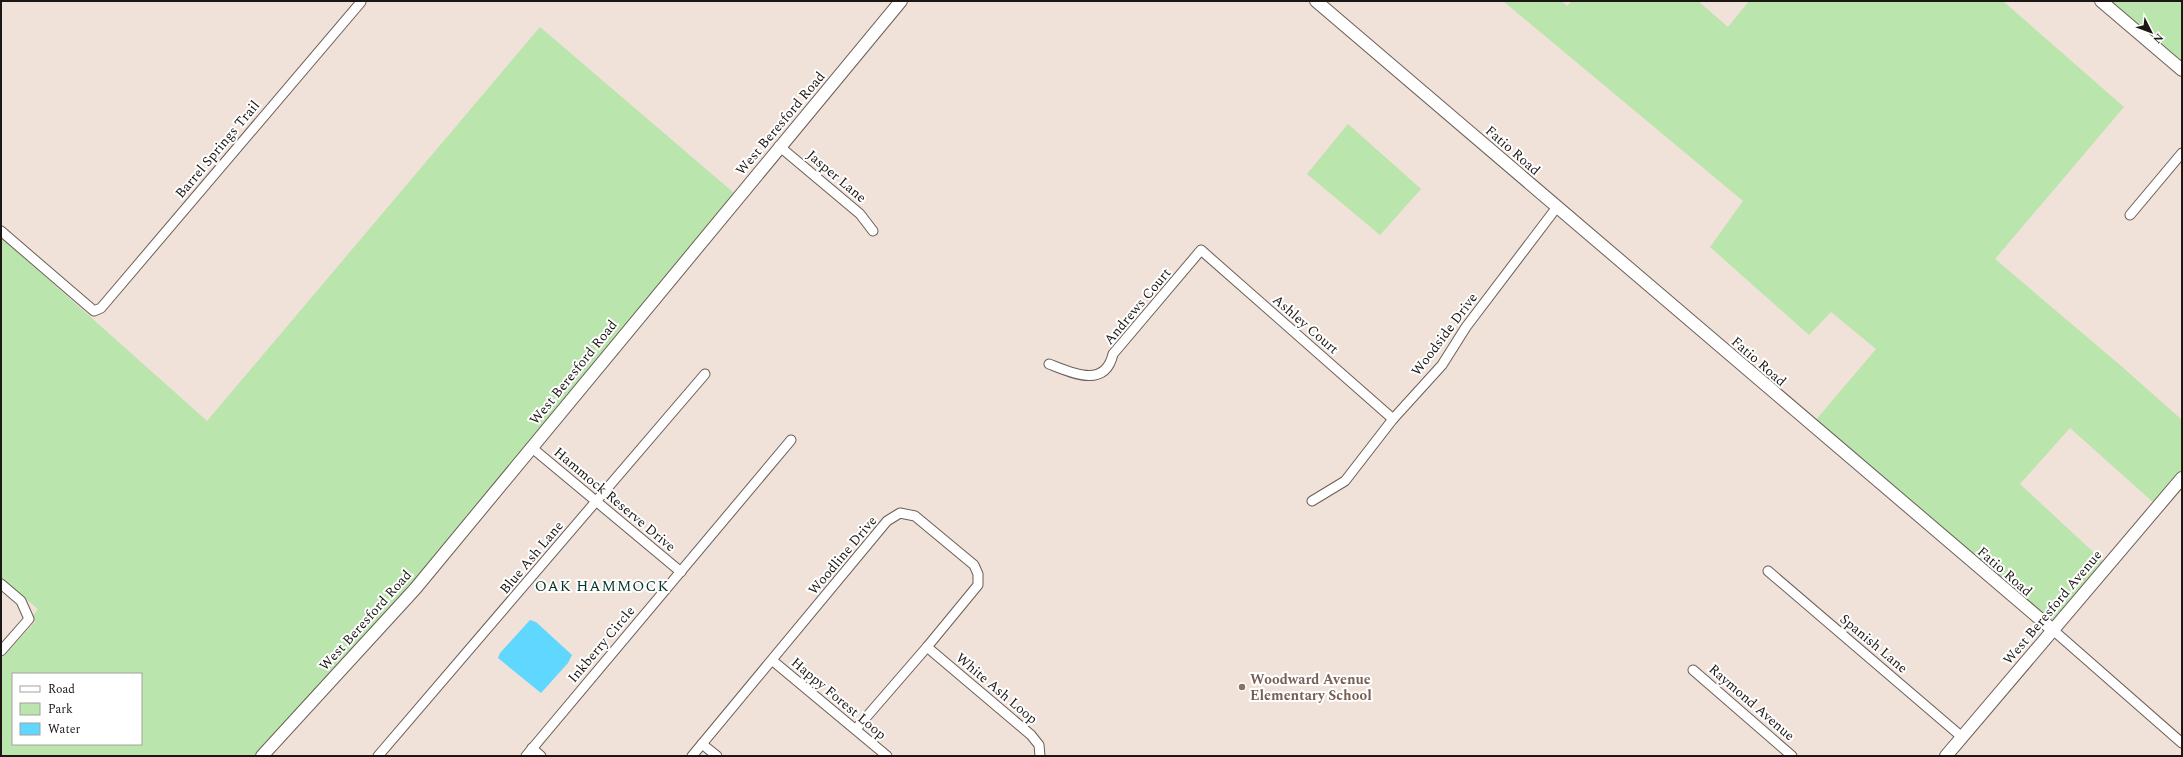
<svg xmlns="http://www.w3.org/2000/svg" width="2183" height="757" viewBox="0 0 2183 757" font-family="Spectral,serif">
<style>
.green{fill:#bae5ac;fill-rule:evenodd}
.water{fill:#60d7fe}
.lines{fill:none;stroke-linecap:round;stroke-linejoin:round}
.street-casing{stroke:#6b5f58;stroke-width:11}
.secondary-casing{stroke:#6b5f58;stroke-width:14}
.street{stroke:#fff;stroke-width:9}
.secondary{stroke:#fff;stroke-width:12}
.education-dot{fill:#8d6e63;stroke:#fff;stroke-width:1.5}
.labels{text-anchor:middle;stroke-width:4;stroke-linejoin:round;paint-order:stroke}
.street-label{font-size:14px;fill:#1c1714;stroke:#fff}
.education-label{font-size:14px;font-weight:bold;fill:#785e54;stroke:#fff;text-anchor:start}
.neighbourhood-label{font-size:15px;letter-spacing:1px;fill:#043726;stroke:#fff}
</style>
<rect width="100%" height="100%" fill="#f0e1d9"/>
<g class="green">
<polygon points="1503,1 1561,1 1567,6 1572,1 1698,1 1728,27 1749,1 2003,1 2124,107 1995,259 2120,365 2182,420 2182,470 2154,503 2070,428 2020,484 2104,562 2053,621 1815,421 1876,349 1831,312 1809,335 1710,247 1743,201"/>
<polygon points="2108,1 2182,1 2182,65"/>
<path d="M 540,27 L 734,193 L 411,585 L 255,756 L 1,756 L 1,659 L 35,622 L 35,619 L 32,617 L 38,609 L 1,578 L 1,237 L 207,421 ZM 13,674 L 141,674 L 141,744 L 13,744 Z"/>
<polygon points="1348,124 1421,189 1380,235 1307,174"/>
</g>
<polygon class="water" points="530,620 536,622 572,655 568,663 541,693 498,658 500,653"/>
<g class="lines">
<defs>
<g id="street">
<polyline points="779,146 860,214 873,231"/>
<polyline points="2130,215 2182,153"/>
<polyline points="1,231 94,311 101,308 361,2"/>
<path d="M 1049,364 C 1072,373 1105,389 1113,354 L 1201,250 L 1393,419"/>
<polyline points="531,447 681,572"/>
<polyline points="1312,501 1345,481 1393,419 1442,365 1466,327 1557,207"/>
<polyline points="1768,571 1962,737"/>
<polyline points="1,584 21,601 29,619 1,651"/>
<polyline points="2053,630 2182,743"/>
<polyline points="927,647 1031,735 1039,745 1040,756"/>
<polyline points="773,661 887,756"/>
<polyline points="1693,670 1792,756"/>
<polyline points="702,744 717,756"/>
<polyline points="532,748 541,756"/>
<polyline points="378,756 705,374"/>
<polyline points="526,756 791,440"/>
<polyline points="692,756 887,521 900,513 915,516 974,565 978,574 978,585 927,647 856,729"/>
</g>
<g id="secondary">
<polyline points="1316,1 2053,630"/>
<polyline points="2101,1 2182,70"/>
<polyline points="262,756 415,589 901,1"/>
<polyline points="1946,756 2182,478"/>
</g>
</defs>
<use href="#street" class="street-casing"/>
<use href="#secondary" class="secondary-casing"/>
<use href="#street" class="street"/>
<use href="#secondary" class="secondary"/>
</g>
<circle class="education-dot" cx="1242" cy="687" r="4"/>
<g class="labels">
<g class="street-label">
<text transform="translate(780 123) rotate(-50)" y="5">West Beresford Road</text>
<text transform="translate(217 149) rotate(-50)" y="5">Barrel Springs Trail</text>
<text transform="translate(1513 150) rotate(41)" y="5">Fatio Road</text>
<text transform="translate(837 176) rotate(40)" y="5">Jasper Lane</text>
<text transform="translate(1137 306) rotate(-50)" y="5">Andrews Court</text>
<text transform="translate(1306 324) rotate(41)" y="5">Ashley Court</text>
<text transform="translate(1444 334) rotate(-53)" y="5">Woodside Drive</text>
<text transform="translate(1759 361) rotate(41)" y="5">Fatio Road</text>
<text transform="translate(573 372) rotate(-51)" y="5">West Beresford Road</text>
<text transform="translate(615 499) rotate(40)" y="5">Hammock Reserve Drive</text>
<text transform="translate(842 555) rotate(-50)" y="5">Woodline Drive</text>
<text transform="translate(531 557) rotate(-50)" y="5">Blue Ash Lane</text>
<text transform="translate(2005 571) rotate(41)" y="5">Fatio Road</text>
<text transform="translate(2052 607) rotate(-50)" y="5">West Beresford Avenue</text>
<text transform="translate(365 620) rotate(-48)" y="5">West Beresford Road</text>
<text transform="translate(1874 643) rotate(40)" y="5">Spanish Lane</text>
<text transform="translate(601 644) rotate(-50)" y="5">Inkberry Circle</text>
<text transform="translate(997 688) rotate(40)" y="5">White Ash Loop</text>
<text transform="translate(839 698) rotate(40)" y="5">Happy Forest Loop</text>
<text transform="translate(1752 702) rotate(41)" y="5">Raymond Avenue</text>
</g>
<g class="education-label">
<text x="1250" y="684">Woodward Avenue<tspan x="1250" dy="16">Elementary School</tspan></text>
</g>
<g class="neighbourhood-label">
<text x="602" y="591">OAK HAMMOCK</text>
</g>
</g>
<rect width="2183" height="757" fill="none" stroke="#1c1714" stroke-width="4"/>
<rect x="12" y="673" width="130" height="72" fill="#ffffff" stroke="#a4a2a1"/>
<rect x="20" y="686" width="20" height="6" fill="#ffffff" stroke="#a4a2a1"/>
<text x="48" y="693" font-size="12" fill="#1c1714">Road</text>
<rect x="20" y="703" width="20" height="12" fill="#bae5ac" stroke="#a4a2a1"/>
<text x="48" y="713" font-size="12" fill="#1c1714">Park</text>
<rect x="20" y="723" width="20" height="12" fill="#60d7fe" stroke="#a4a2a1"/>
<text x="48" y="733" font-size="12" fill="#1c1714">Water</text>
<g transform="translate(2151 32) rotate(132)" stroke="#ffffff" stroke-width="3" paint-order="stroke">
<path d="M0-3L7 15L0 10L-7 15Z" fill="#1c1714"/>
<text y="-6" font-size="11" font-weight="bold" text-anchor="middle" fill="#1c1714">N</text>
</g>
</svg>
